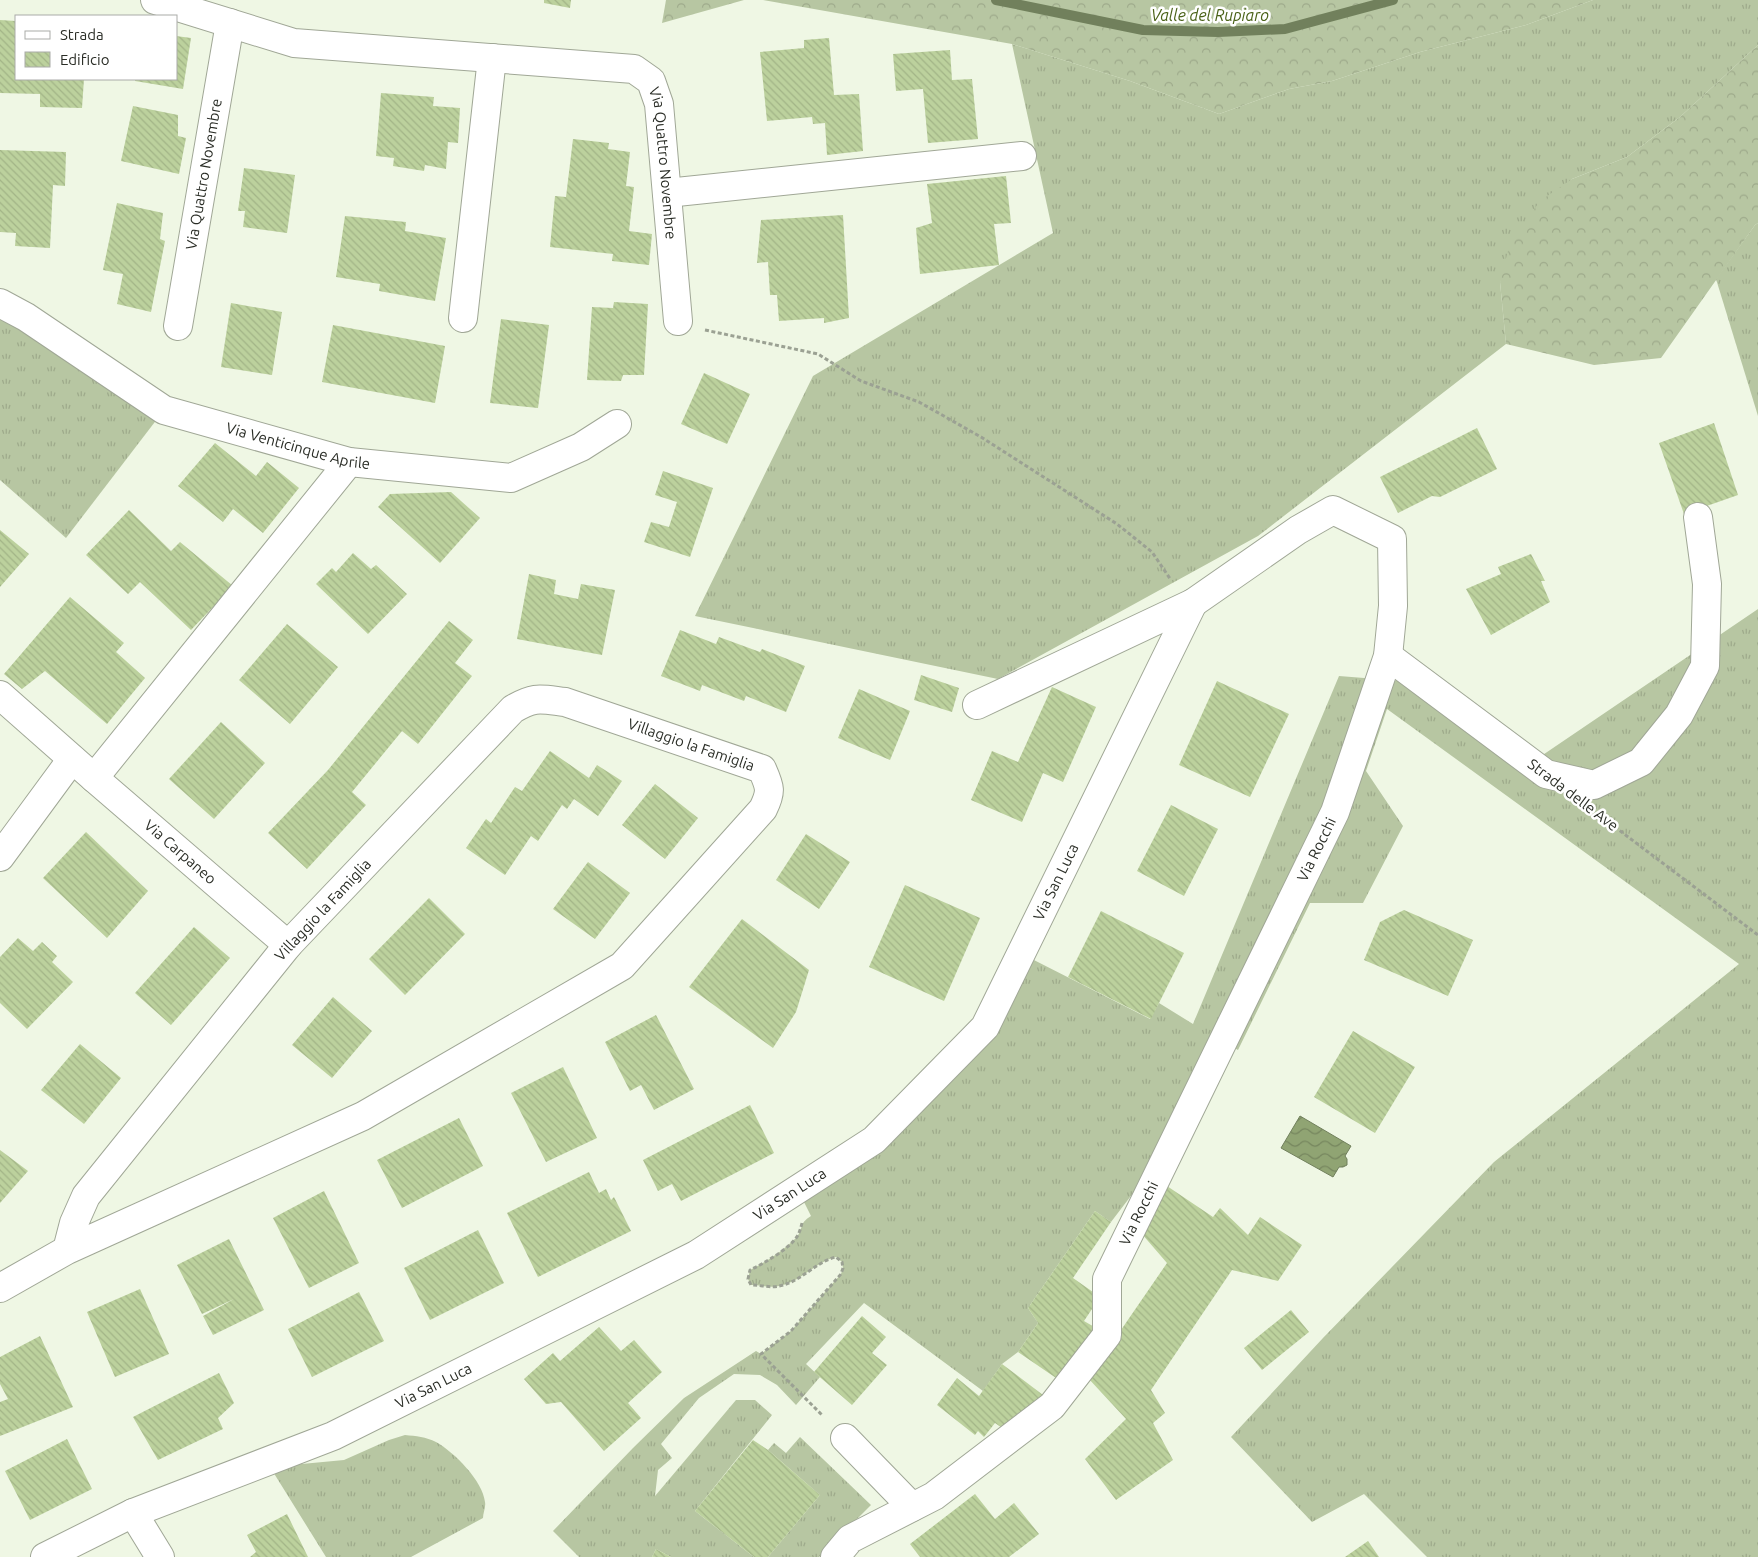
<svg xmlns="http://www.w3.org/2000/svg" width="1758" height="1557" viewBox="0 0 1758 1557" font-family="Ubuntu,sans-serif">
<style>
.grass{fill:url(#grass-tufts)}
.forest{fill:url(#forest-crowns)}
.water{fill:url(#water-waves);stroke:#71805c}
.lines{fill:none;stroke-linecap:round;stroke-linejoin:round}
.stream{stroke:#71805c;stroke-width:10}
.building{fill:url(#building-back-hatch)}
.minor-casing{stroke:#a0a796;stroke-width:30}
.path{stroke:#9ba193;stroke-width:3;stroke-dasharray:4 2.5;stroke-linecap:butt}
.minor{stroke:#fff;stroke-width:28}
.labels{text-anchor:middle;stroke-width:5;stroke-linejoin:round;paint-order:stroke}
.street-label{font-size:15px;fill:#2a2d26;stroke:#fff}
.water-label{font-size:16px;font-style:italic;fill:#4a6218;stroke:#fff}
</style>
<defs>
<pattern id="grass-tufts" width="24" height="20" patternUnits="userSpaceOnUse" patternTransform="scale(1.25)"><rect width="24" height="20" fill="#b7c6a2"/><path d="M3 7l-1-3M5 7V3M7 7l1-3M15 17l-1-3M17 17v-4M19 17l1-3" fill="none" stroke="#9eaa8b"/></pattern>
<pattern id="forest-crowns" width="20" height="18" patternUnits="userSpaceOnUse" patternTransform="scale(1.25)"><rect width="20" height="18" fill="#b7c6a2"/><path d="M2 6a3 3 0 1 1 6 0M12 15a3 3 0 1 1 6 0" fill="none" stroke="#9eaa8b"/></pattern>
<pattern id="water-waves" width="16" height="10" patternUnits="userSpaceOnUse" patternTransform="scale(1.25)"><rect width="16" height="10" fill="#90a473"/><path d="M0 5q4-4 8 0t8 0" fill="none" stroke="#76865e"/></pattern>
<pattern id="building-back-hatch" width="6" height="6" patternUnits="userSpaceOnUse" patternTransform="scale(1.25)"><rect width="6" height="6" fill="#bcd19d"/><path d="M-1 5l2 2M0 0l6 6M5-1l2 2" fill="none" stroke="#a2b487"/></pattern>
</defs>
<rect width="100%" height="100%" fill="#eff7e4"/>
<g class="grass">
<polygon points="1593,0 1758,0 1758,45 1680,117 1627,157 1572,179 1500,282 1506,344 1258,536 998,679 695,616 813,376 1053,233 1012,44 1130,81 1219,114 1289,89 1332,81 1420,52 1526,25"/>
<polygon points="1758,223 1758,416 1716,279 1755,225"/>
<polygon points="0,313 164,410 66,538 0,480"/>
<path d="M 1758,609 L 1758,1557 L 1427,1557 L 1364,1494 L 1312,1522 L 1231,1437 L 1323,1338 L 1494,1162 L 1739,964 L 1387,709 L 1366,771 L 1403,826 L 1363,903 L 1310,903 L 1238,1050 L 1222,1041 L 1156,1163 L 1111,1222 L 1095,1211 L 1028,1308 L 1038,1323 L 1018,1352 L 1002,1364 L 983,1391 L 864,1303 L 806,1364 L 820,1377 L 796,1405 L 777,1385 L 760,1375 L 734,1374 L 699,1398 L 661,1444 L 672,1458 L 658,1470 L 655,1496 L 736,1400 L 755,1400 L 772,1415 L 695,1511 L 754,1557 L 671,1557 L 656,1549 L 652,1557 L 579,1557 L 553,1531 L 633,1448 L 684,1398 L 756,1351 L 761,1354 L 791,1331 L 841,1274 L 843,1268 L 842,1262 L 836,1257 C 815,1262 801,1282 779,1286 C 771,1288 760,1285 751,1285 L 748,1279 L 750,1270 C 766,1262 783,1251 796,1238 C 804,1229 798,1224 811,1216 L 799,1192 L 874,1140 L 1028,957 L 1150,1019 L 1159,1003 L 1193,1024 L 1339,676 L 1402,681 L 1525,767 Z"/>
<path d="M 405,1435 C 416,1436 426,1437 436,1442 C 454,1452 483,1481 485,1502 C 486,1507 483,1513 483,1518 L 411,1557 L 326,1557 L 270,1467 L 344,1460 L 389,1440 Z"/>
<polygon points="800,1437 871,1505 819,1557 768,1557 820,1495 768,1450 774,1443 786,1453"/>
</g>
<g class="forest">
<polygon points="666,0 744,0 662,23"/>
<polygon points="763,0 1593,0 1526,25 1420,52 1332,81 1289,89 1219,114 1130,81 1012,44"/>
<polygon points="1758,45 1758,223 1755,225 1661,358 1594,365 1506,344 1500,282 1510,243 1540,201 1572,179 1627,157 1680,117"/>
</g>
<polygon class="water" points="1300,1116 1351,1146 1345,1156 1347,1159 1347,1165 1343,1167 1339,1167 1333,1177 1281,1148"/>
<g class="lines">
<polyline class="stream" points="996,0 1143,30 1218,32 1285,29 1393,0"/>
</g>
<g class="building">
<polygon points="544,0 571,0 570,8 544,3"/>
<polygon points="0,20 16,21 16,79 84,79 82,108 40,107 40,94 0,93"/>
<polygon points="176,36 191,38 183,89 135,81 135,79 176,79"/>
<polygon points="829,38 834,95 859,94 863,151 827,155 825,123 813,124 812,117 767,121 760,52 804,48 804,40"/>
<polygon points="950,50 952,80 972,79 978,139 928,143 923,89 896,91 893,54"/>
<polygon points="381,93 434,97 433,106 460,108 458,143 448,142 446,169 425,165 424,171 393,166 394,158 376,156"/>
<polygon points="133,106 178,115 178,136 186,138 179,174 121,161"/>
<polygon points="573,139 609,143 608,149 630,152 626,186 634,187 629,231 652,234 649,265 612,261 613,254 550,247 555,196 566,197"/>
<polygon points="0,150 66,152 65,186 53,185 50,248 15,246 16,233 0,232"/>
<polygon points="244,168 295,175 287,233 243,227 245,211 238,211"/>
<polygon points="1006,176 1011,223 994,224 999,265 920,274 916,228 932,223 927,184"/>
<polygon points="117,203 163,213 160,239 165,241 151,312 117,304 123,274 103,270"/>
<polygon points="843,215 849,318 824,323 824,318 779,321 777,295 770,295 768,262 757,263 761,220"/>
<polygon points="345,216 406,222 405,231 446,238 435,301 379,291 380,284 336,277"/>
<polygon points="614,302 648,304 644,375 623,375 621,381 587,380 592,307 613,308"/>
<polygon points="231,303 282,312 272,375 221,367"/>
<polygon points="501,319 549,325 538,408 490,403"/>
<polygon points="333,325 445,346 435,403 322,382"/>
<polygon points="704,373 750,394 727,444 681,424"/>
<polygon points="1714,423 1738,495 1684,514 1659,443"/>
<polygon points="1477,428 1497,469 1440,497 1432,496 1398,513 1380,477"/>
<polygon points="215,443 256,476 267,462 299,488 263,533 233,509 223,522 178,486"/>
<polygon points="663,471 713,488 690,557 644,542 651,522 669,527 677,502 655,495"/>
<polygon points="451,492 480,518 440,563 378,507 390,494"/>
<polygon points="129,510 171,551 180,542 233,586 191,630 140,582 128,594 86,555"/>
<polygon points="0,530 29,554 0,587"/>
<polygon points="353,553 371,569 376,565 407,594 368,634 316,584 332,568 336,572"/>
<polygon points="1531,554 1545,581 1541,581 1550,602 1491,635 1466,589 1501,574 1498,567"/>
<polygon points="529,574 556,580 554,594 578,599 581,584 615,590 602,655 517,639"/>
<polygon points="70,597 124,643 116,652 145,678 107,724 45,671 22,689 4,674"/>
<polygon points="449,621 473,640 455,663 472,676 418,744 402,731 352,792 366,805 307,869 268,833 328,770"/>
<polygon points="287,624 338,667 290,724 239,680"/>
<polygon points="680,630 716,644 719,637 760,652 762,649 805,666 786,712 746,696 744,701 702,685 700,691 661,676"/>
<polygon points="921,675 959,688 952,712 914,700"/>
<polygon points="1217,681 1289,714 1250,797 1179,765"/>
<polygon points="1052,687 1096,707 1063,782 1043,773 1022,822 971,800 992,751 1018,762"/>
<polygon points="859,689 910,711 890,760 838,738"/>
<polygon points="221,722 265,763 214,819 169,779"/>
<polygon points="550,751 589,778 597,765 622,781 598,816 574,799 567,809 562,805 538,841 531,836 505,875 466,848 486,819 491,823 515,787 522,791"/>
<polygon points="655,784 698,818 665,859 622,825"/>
<polygon points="1171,805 1218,829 1184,896 1137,871"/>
<polygon points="86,832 148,891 107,938 43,878"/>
<polygon points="806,834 850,862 819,909 776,880"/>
<polygon points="588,862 630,893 595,939 553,909"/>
<polygon points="905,885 980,918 944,1001 869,967"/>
<polygon points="429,898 465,934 405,995 369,959"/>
<polygon points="1404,910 1473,940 1448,996 1364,960 1380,922"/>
<polygon points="1101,911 1184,953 1151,1019 1068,977"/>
<polygon points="742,919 809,970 796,1012 773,1048 689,987"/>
<polygon points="194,927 230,958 171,1025 135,993"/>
<polygon points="18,938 33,951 42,942 57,956 52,962 73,982 27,1029 0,1003 0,957"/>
<polygon points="333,997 372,1031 332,1078 292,1045"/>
<polygon points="656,1015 694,1089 654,1110 641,1085 630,1091 605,1042"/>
<polygon points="1353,1031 1415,1067 1375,1133 1314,1097"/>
<polygon points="80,1044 121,1078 84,1124 41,1090"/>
<polygon points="563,1067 597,1138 546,1162 511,1093"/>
<polygon points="750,1105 774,1153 681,1201 672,1184 658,1191 643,1160"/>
<polygon points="459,1118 483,1166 402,1208 377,1160"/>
<polygon points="0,1150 28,1171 0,1203"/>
<polygon points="589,1172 599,1193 606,1189 611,1200 614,1197 631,1231 538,1277 507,1213"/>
<polygon points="1164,1184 1213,1217 1220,1208 1248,1235 1260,1217 1302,1245 1278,1281 1232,1270 1151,1390 1165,1413 1153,1423 1173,1460 1116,1500 1085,1459 1126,1419 1088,1378 1167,1263 1135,1226"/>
<polygon points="324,1191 359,1263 309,1288 273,1218"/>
<polygon points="1095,1211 1111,1222 1073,1278 1100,1297 1084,1321 1096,1328 1059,1380 1018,1352 1038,1323 1028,1308"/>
<polygon points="478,1230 504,1283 430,1320 404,1268"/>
<polygon points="229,1239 264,1310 213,1335 203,1316 234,1299 202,1314 177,1265"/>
<polygon points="140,1289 169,1354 115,1377 87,1312"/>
<polygon points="359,1292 384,1341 312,1377 288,1329"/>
<polygon points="1291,1310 1309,1332 1262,1370 1244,1348"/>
<polygon points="862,1316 886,1337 872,1353 887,1365 852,1405 814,1372"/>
<polygon points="599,1327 621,1351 634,1340 662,1372 628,1403 641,1418 604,1451 561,1402 546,1404 524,1379 553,1353 560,1361"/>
<polygon points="40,1336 73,1407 0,1436 0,1402 8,1399 0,1384 0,1357"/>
<polygon points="1002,1364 1043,1395 1024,1420 1017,1415 1005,1430 995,1423 984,1437 978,1431 975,1435 937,1405 957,1378 979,1396"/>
<polygon points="219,1373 234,1403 218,1418 223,1429 158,1460 133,1417"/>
<polygon points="67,1439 92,1489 30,1520 5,1471"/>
<polygon points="753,1440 768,1450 820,1495 768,1557 754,1557 695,1511"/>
<polygon points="975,1494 995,1519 1014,1503 1039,1534 1009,1557 920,1557 910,1544"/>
<polygon points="287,1514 308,1557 250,1557 256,1552 247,1535"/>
<polygon points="1368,1541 1379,1557 1345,1557"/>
<polygon points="656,1549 671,1557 652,1557"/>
</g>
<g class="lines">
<defs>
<g id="minor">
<path id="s1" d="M 155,0 L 294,43 L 634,69 L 651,81 L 659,104 L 678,321"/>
<polyline points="667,193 1022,156"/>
<path id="s2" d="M 0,303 L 26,317 L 164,410 L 349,462 L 511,478 L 581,447 L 617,424"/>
<polyline points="463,318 492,58"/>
<path id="s3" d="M 178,326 L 230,23"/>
<polyline points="1388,656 1546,774 1594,785 1641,762 1679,715 1705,666 1707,584 1698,517"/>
<path id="s4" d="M 0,695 L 94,778 L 288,945"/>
<polyline points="94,778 349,462"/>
<polyline points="0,857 72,759"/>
<path d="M 0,1288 L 67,1250 L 363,1116 L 622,966 L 763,809 C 772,791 770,787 762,769 L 565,702 C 540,699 535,696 513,709 L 288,945 L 86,1196 L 74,1223 L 67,1250"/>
<polyline points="845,1438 912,1507"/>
<polyline points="133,1513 160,1557"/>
<path id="s5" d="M 45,1557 L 133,1513 L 333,1436 L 696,1255 L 874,1140 L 985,1027 L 1193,603"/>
<path id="s6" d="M 835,1557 L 850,1539 L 934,1496 L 1052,1406 L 1107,1335 L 1107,1279 L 1335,812 L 1388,656 L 1393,606 L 1392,539 L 1333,510 L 1298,530 L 1193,603 L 977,705"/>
</g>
</defs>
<use href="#minor" class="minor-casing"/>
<g class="path">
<polyline points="705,330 818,354 861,381 919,402 981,437 1117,524 1152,552 1171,580"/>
<polyline points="1599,815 1758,935"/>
<path d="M 802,1223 C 801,1227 800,1231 798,1235 C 791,1248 763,1264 750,1270 L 748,1279 L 751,1285 C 760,1285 771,1288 779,1286 C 801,1282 815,1262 836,1257 L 842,1262 L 843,1268 L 841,1274 L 791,1331 L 761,1354 L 823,1416"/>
</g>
<use href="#minor" class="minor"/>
</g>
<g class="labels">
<g class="street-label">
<text dy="5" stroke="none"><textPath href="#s1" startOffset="591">Via Quattro Novembre</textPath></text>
<text dy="5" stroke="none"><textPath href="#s3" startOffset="154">Via Quattro Novembre</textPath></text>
<text dy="5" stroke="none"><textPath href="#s2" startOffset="335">Via Venticinque Aprile</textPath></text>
<text transform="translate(691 745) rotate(19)" y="5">Villaggio la Famiglia</text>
<text transform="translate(1573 795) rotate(37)" y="5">Strada delle Ave</text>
<text dy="5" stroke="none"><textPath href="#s6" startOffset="890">Via Rocchi</textPath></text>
<text dy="5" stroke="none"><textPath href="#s4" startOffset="239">Via Carpaneo</textPath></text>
<text dy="5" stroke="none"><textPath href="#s5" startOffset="1250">Via San Luca</textPath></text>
<text transform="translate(323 910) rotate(-47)" y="5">Villaggio la Famiglia</text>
<text dy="5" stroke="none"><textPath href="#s5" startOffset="830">Via San Luca</textPath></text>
<text dy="5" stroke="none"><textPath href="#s6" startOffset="485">Via Rocchi</textPath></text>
<text dy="5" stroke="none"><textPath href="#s5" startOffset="425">Via San Luca</textPath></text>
</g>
<g class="water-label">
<text x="1210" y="21">Valle del Rupiaro</text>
</g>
</g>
<rect x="15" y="15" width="162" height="65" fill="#ffffff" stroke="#aaaba8"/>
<rect x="25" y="31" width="25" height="8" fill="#ffffff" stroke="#aaaba8"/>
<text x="60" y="40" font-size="15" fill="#2a2d26">Strada</text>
<rect x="25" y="52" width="25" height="15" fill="url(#building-back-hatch)" stroke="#aaaba8"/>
<text x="60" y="65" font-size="15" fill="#2a2d26">Edificio</text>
</svg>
